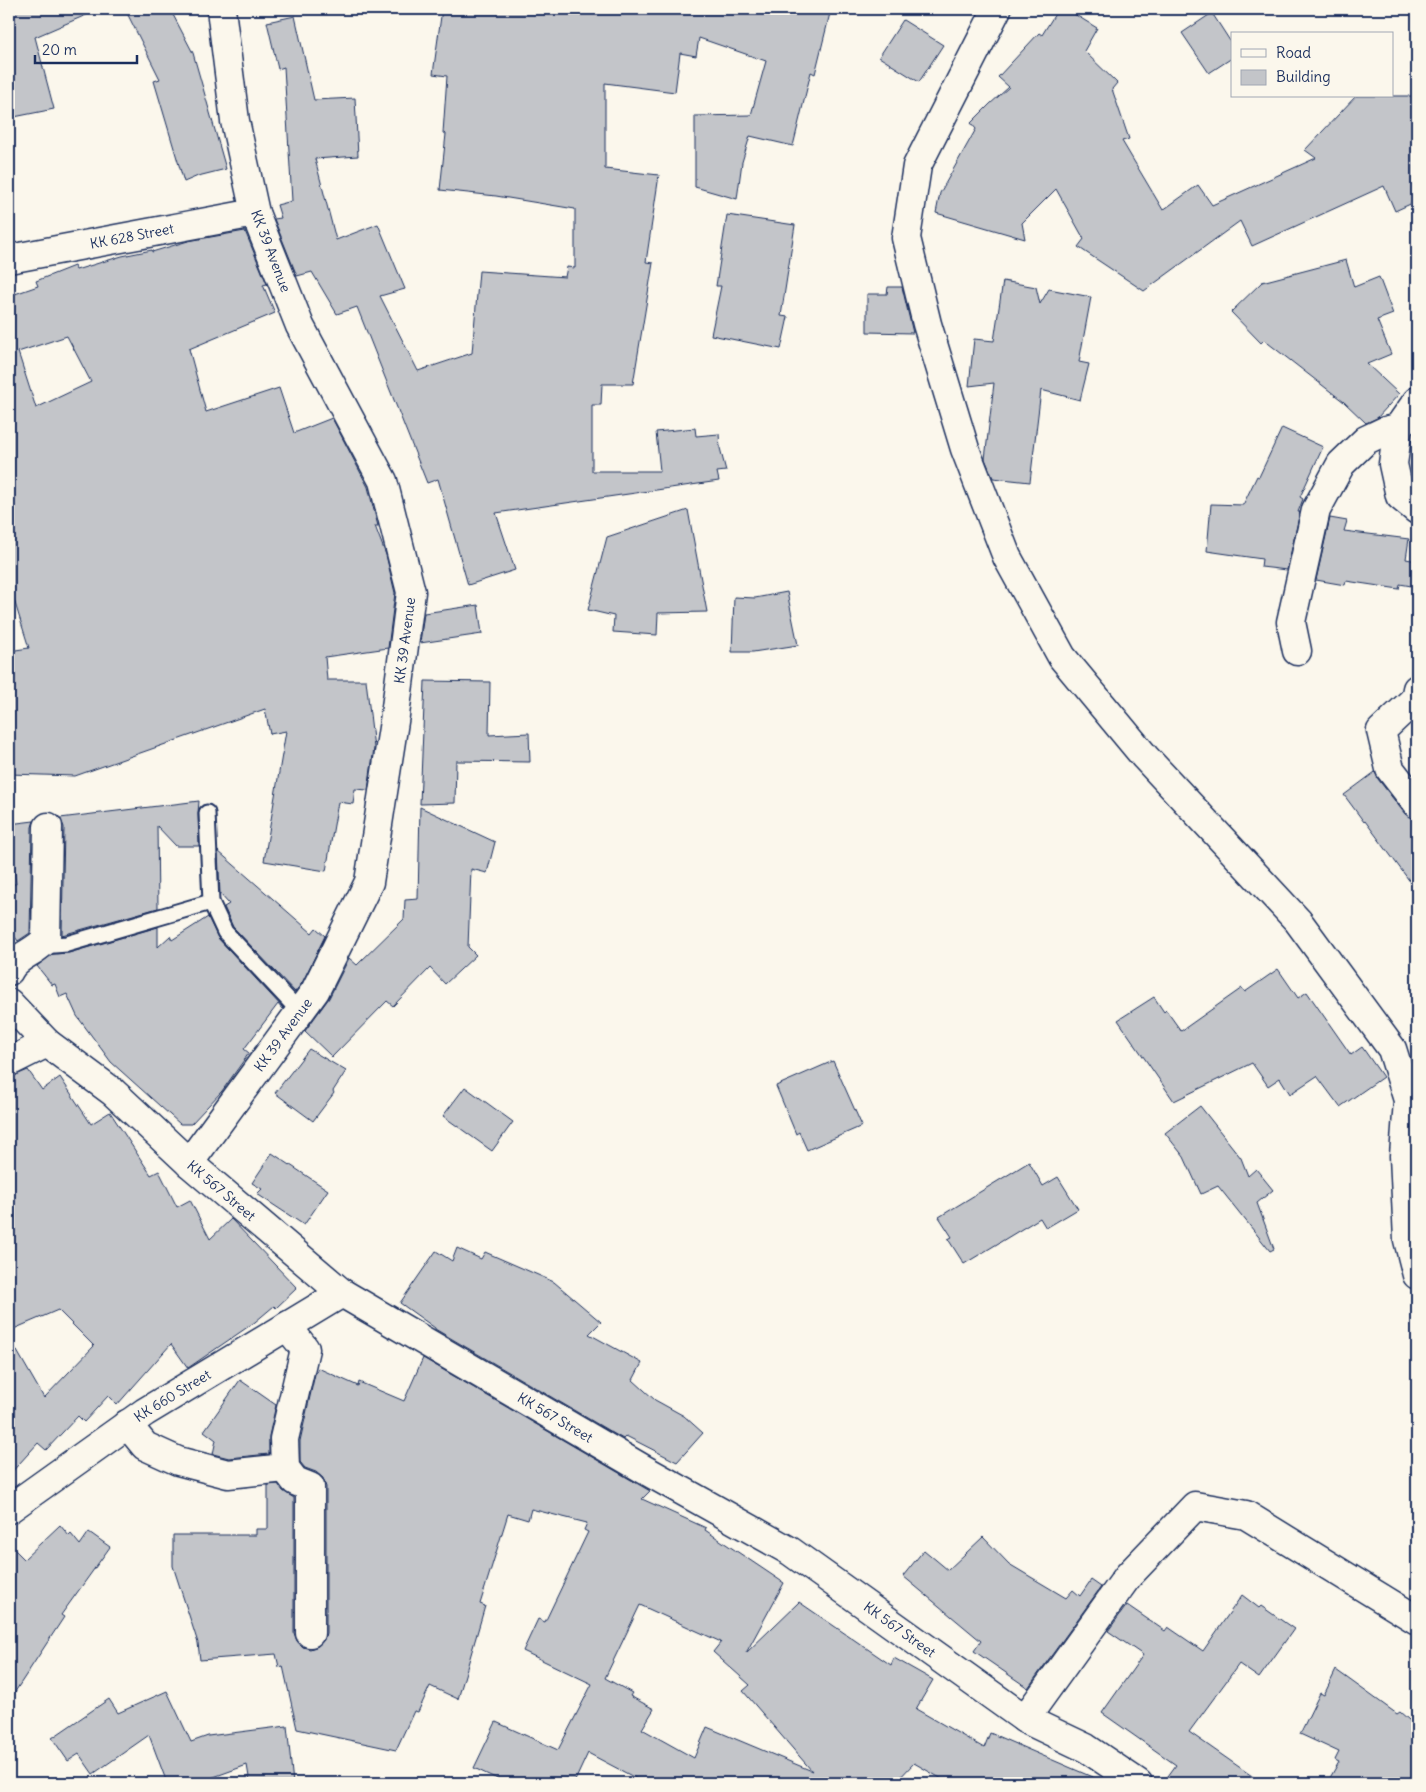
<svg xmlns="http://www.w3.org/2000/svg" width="1426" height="1792" viewBox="0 0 1426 1792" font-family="Delius,sans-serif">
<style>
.building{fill:#c3c5c9;stroke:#1b2f5e;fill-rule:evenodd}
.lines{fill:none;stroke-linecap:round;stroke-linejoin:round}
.service-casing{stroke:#1b2f5e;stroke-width:19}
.minor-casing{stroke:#1b2f5e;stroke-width:31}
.service{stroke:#fbf7ec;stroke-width:15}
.minor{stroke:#fbf7ec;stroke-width:28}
.labels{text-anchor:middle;stroke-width:4;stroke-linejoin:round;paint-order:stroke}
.street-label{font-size:14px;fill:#1b2f5e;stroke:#fbf7ec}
</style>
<rect width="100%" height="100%" fill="#fbf7ec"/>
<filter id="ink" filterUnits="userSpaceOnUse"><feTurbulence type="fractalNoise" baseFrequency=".02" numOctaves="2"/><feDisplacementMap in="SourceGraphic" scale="10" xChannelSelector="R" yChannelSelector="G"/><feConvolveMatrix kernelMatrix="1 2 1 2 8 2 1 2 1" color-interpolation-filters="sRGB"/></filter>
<g filter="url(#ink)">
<g class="building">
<polygon points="9,9 100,9 35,37 54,109 9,118"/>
<polygon points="125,9 170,9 193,53 226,169 198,176 184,182 154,81 160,79"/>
<polygon points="442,9 831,9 815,74 811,72 793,146 750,136 742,162 737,199 695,187 695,116 751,115 766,61 699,38 696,56 680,53 675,92 605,83 605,169 659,175 646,262 653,263 633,384 602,384 601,405 592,405 592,471 660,471 656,432 695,428 696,436 719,434 720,448 726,471 717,472 719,481 496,513 515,570 468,585 438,479 427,483 357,307 337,314 312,272 297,276 274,219 281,218 277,205 292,201 284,67 278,69 267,22 295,16 314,100 355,98 358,156 315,159 336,240 378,224 405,289 380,296 418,371 472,353 479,271 565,277 567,267 575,268 575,209 496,196 440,190 446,134 443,133 447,76 433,74"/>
<polygon points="1058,9 1066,9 1097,28 1084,51 1117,83 1112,89 1129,139 1122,141 1163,210 1198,185 1212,205 1316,158 1305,150 1356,96 1417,96 1417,201 1395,211 1384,186 1252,246 1240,221 1144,291 1078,247 1084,239 1056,189 1022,223 1025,239 936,213 940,193 976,129 971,123 990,104 1009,87 998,77 1039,33 1042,35"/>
<polygon points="1212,13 1232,44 1232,58 1209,73 1182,33"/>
<polygon points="903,20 943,45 919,82 879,57"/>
<polygon points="727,215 795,225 781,316 788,317 781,349 711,335 721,286 716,286"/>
<path d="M 245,231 L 267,284 L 263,285 L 275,313 L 189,349 L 206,412 L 279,388 L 294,433 L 332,418 L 368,487 L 378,526 L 375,526 L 386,555 L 395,593 L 388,648 L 325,657 L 327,680 L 366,680 L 374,748 L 368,790 L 355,789 L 353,804 L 338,802 L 326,871 L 264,861 L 286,731 L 270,734 L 265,709 L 75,776 L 9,774 L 9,651 L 29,648 L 9,584 L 9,296 L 38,286 L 36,281 L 74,266 L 76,270 L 122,256 L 152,250 L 152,252 L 188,241 ZM 67,336 L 91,382 L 36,408 L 18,352 Z"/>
<polygon points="1346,260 1354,287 1379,277 1393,314 1377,320 1391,354 1367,364 1399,394 1377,418 1366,423 1344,402 1264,340 1261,343 1231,312 1262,282"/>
<polygon points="1003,281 1036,287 1040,304 1049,289 1091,297 1079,362 1089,364 1080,400 1041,390 1030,482 993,478 985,459 994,383 969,386 974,339 994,341"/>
<polygon points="888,287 902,287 913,333 867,332 867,294 887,294"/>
<polygon points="1282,428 1323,447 1300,497 1303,499 1298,512 1300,512 1287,570 1261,567 1262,559 1207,551 1211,504 1243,505 1257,476 1259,477"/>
<polygon points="688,510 707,612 658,613 657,635 613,632 614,616 588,610 607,537"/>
<polygon points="1330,518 1347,521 1344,531 1409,539 1406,559 1417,561 1417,587 1400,584 1399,589 1346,581 1345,585 1316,580"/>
<polygon points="787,592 798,645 753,652 732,652 734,597 755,598"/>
<polygon points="478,605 482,634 420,643 424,613"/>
<polygon points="425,681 490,682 489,735 529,733 530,762 456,761 455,803 420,804"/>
<polygon points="1375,772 1378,779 1405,814 1411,818 1417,819 1417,891 1365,821 1364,822 1344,795"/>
<polygon points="199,801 198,813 199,846 176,846 157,826 158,908 62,935 64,827 60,818"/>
<polygon points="420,807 495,842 487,873 471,869 468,947 476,955 445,984 430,968 393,1006 387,1001 332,1057 305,1031 329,998 349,958 357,965 404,919 405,900 418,899"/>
<polygon points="34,821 32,827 30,933 18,941 9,929 9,884 16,884 9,824"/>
<polygon points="218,851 312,933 316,928 325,936 302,983 295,992 233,927 224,907 229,904 220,894"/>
<polygon points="208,917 218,938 283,1008 282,1009 278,1004 244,1049 249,1053 222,1091 191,1124 180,1124 111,1062 77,1016 67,994 60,997 55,984 52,985 37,966 53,954 69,953 158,927 158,947 170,936 172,940"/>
<polygon points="1278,969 1298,998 1307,992 1351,1055 1362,1047 1383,1077 1340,1107 1317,1076 1290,1094 1280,1078 1268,1086 1252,1063 1174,1101 1118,1020 1154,997 1164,1012 1166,1010 1181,1031 1242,988 1245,992"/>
<polygon points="309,1049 346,1071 333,1091 334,1093 313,1121 275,1093"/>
<polygon points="833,1061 862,1126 807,1150 799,1132 796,1134 776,1086"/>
<polygon points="28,1070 42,1090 60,1077 91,1124 110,1112 151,1175 159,1171 177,1207 190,1200 210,1239 231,1219 297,1288 276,1308 274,1306 255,1322 188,1368 171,1344 117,1405 108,1396 84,1422 78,1416 46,1450 38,1443 9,1475 9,1337 44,1398 94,1346 58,1310 9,1331 9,1078"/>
<polygon points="465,1087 513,1122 492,1151 443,1116"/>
<polygon points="1200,1106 1241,1158 1248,1176 1256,1169 1273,1190 1257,1203 1274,1249 1270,1251 1218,1186 1201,1194 1184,1157 1165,1133"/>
<polygon points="272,1153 328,1190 304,1225 257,1194 262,1189 252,1183"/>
<polygon points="1029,1162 1043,1186 1058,1177 1078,1209 1046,1228 1040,1218 964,1264 948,1239 952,1237 939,1217"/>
<polygon points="457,1248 481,1259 485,1252 554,1282 601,1322 589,1334 642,1363 633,1380 655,1400 684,1416 703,1433 677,1462 626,1436 623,1439 435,1329 435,1328 400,1303 436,1251 452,1261"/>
<path d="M 423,1358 L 650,1491 L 642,1499 L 706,1528 L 705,1530 L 784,1583 L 746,1653 L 799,1602 L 891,1665 L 894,1658 L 933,1680 L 916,1709 L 984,1748 L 990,1733 L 1106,1783 L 949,1783 L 914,1763 L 895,1783 L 645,1783 L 588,1753 L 574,1783 L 506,1783 L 474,1768 L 496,1722 L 558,1750 L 592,1684 L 523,1651 L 538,1619 L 545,1622 L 588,1532 L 584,1530 L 587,1523 L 531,1509 L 528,1520 L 508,1514 L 480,1604 L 485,1606 L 458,1699 L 430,1686 L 418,1712 L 414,1711 L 396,1750 L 297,1729 L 283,1666 L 279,1667 L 276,1654 L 200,1660 L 198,1643 L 173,1566 L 173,1535 L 256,1535 L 256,1529 L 268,1529 L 268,1485 L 278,1484 L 283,1491 L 294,1498 L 294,1633 L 297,1641 L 303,1647 L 310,1649 L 318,1646 L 324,1640 L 326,1633 L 326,1487 L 323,1478 L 316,1472 L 305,1468 L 300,1462 L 300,1441 L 315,1374 L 318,1368 L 358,1386 L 359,1382 L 404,1401 ZM 640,1605 L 721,1642 L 713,1652 L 750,1685 L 743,1691 L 812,1771 L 707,1727 L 694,1758 L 642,1729 L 654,1709 L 630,1696 L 632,1693 L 605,1678 Z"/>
<polygon points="240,1380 276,1405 269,1436 269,1454 229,1458 213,1454 216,1440 204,1431"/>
<polygon points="60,1525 69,1536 71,1534 80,1545 89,1532 110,1547 61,1615 64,1617 9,1701 9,1544 24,1559"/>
<polygon points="983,1537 1009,1564 1066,1598 1073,1590 1080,1596 1091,1580 1101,1587 1028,1688 974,1651 981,1641 903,1576 924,1550 948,1570"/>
<polygon points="1242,1595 1259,1608 1261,1606 1294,1629 1259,1678 1239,1664 1189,1732 1262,1783 1163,1783 1176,1765 1102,1713 1143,1655 1108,1631 1127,1605 1165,1631 1168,1627 1203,1651"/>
<polygon points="1336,1670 1397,1714 1400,1712 1417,1727 1417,1783 1327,1783 1339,1762 1335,1760 1339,1752 1300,1734 1320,1693 1324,1695"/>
<polygon points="167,1691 191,1742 208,1736 287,1726 293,1783 250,1783 247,1765 197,1783 167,1783 149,1735 93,1774 79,1754 68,1761 52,1738 109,1699 118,1713"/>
</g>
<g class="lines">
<defs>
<g id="service">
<polyline points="207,813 211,902 225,932 300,1012"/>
<polyline points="41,946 67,944 211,902"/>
</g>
<g id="minor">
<polyline points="997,9 917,166 906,238 927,324 965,449 1007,557 1062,657 1145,757 1298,921 1392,1049 1408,1100 1404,1156 1408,1240 1417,1275"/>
<path id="s1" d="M 9,259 L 255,213"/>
<polyline points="1417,401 1398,428 1393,464 1400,496 1417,510"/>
<polyline points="1297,651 1291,622 1316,510 1341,464 1366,440 1385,431 1398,428"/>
<polyline points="1417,689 1415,699 1381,731 1390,769 1417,804"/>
<path d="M 9,971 C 16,955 36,953 46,939 L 48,827"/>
<path id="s2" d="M 9,1003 L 47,1043 L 113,1092 L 189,1163 L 342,1293 L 645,1470 L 790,1551 L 1025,1719 L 1086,1748 L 1138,1783"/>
<polyline points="9,1062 47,1043"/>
<path id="s3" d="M 189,1163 L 315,991 L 369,882 L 395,715 L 411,592 L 383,481 L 300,326 L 255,213 L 235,121 L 221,9"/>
<polyline points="287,1326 305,1349 284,1439 285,1468 295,1481 310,1487 310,1633"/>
<polyline points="127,1424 145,1446 178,1461 228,1474 285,1468"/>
<path id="s4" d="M 9,1509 L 145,1412 L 342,1293"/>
<polyline points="1025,1719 1128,1576 1195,1506 1246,1515 1417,1620"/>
</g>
</defs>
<use href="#service" class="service-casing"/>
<use href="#minor" class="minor-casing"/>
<use href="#service" class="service"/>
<use href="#minor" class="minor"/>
</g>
</g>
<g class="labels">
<g class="street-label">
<text dy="5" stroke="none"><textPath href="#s1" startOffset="125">KK 628 Street</textPath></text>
<text transform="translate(271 251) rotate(69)" y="5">KK 39 Avenue</text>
<text dy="5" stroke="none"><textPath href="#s3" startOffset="579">KK 39 Avenue</textPath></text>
<text dy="5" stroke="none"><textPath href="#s3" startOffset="159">KK 39 Avenue</textPath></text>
<text dy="5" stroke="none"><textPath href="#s2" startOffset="284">KK 567 Street</textPath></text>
<text dy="5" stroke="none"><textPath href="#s4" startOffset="199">KK 660 Street</textPath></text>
<text dy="5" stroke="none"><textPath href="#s2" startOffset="689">KK 567 Street</textPath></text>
<text dy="5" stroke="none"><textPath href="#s2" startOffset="1094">KK 567 Street</textPath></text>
</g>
</g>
<rect width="1426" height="1792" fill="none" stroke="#fbf7ec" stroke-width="30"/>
<rect x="15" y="15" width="1396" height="1762" fill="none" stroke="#1b2f5e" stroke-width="2" filter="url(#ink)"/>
<rect x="1231" y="32" width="162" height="65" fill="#fbf7ec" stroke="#a1a7b3"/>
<rect x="1241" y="49" width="25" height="8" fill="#fbf7ec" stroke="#a1a7b3"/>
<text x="1276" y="58" font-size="15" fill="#1b2f5e">Road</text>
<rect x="1241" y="70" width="25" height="15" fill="#c3c5c9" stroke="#a1a7b3"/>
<text x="1276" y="82" font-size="15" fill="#1b2f5e">Building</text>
<path d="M35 55v8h102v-8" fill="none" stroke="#1b2f5e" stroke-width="2.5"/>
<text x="42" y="55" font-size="15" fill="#1b2f5e" stroke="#fbf7ec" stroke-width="4" paint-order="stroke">20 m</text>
</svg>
